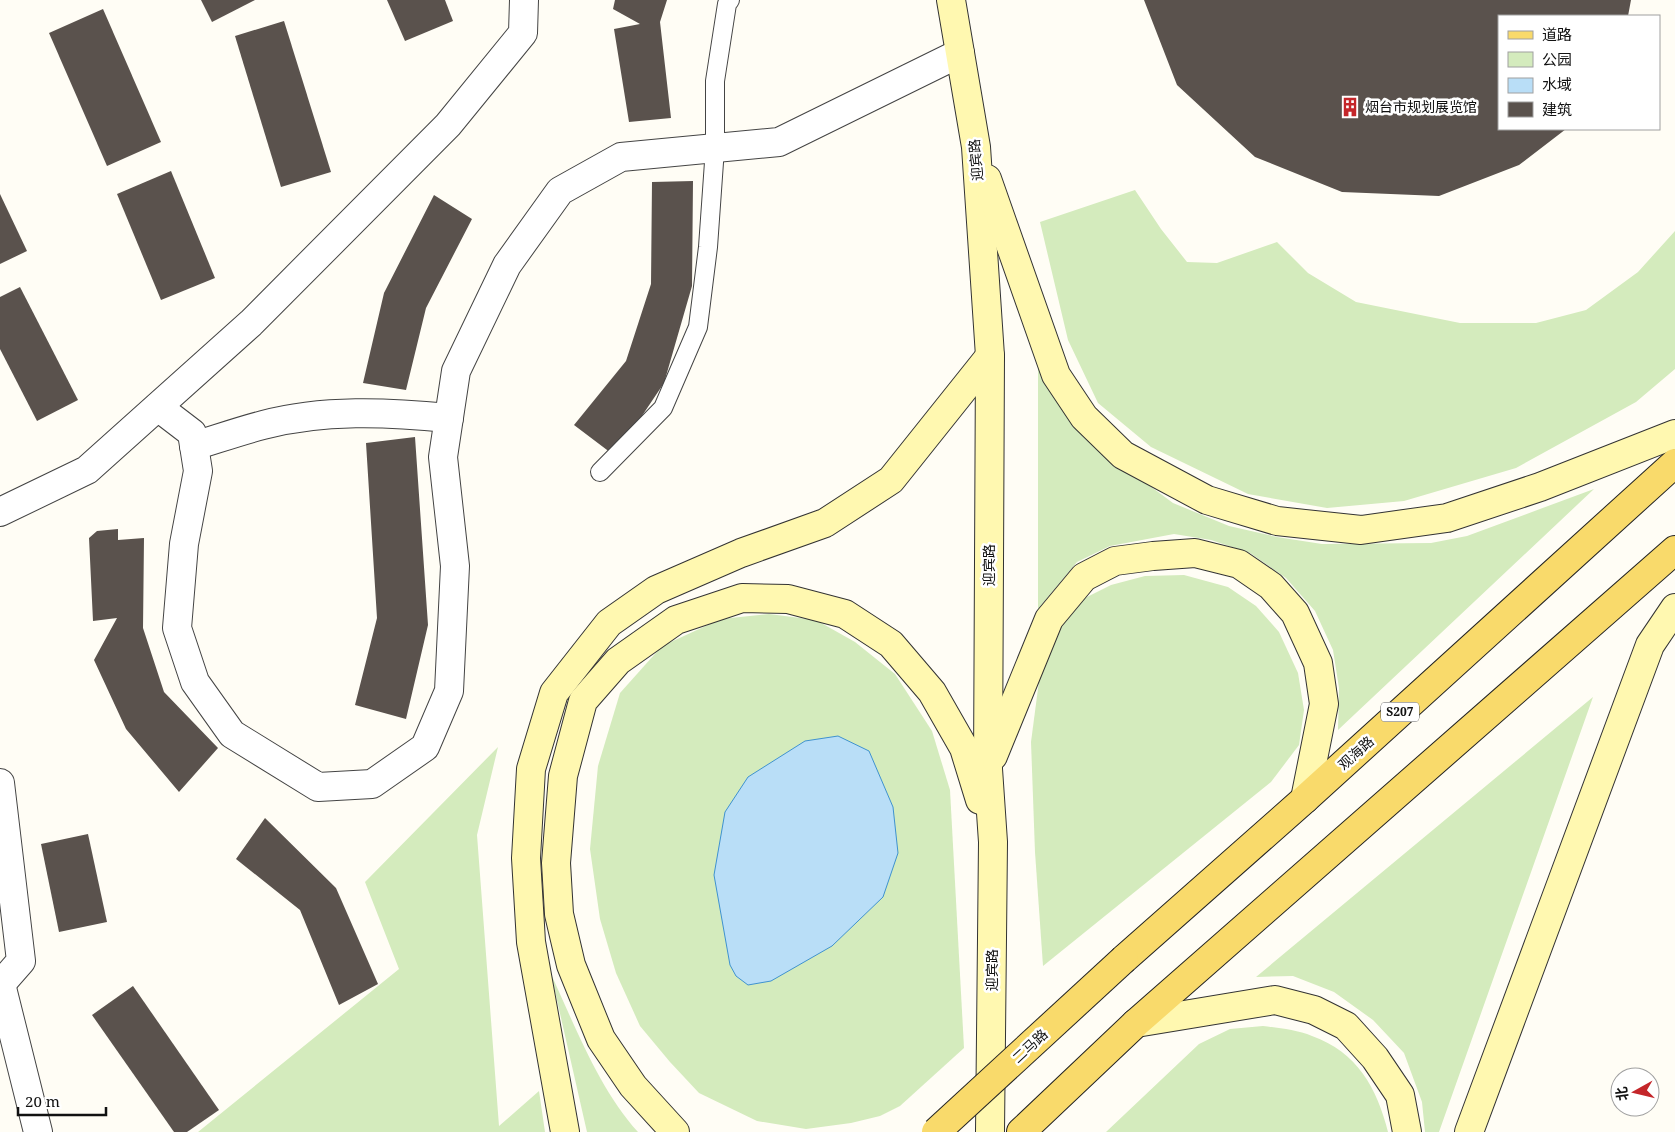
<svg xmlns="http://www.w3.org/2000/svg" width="1675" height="1132" viewBox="0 0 1675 1132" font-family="'Noto Serif','Noto Sans SC',serif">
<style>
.green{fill:#d4ebbd}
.water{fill:#b9def7;stroke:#3f92cf}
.building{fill:#5a524d}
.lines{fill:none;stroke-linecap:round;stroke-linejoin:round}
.lane-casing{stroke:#444;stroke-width:20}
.street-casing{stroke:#444;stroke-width:30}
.secondary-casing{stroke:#333;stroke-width:30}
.primary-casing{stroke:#222;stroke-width:30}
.lane{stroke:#fff;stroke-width:18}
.street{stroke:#fff;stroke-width:28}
.secondary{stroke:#fff8b0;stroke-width:28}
.primary{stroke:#f9da6b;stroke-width:28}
.primary-bridge-casing{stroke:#222;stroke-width:30;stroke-linecap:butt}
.primary-bridge{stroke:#f9da6b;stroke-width:28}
.labels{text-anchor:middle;stroke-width:5;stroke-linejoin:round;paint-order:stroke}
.shield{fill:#fff;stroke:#585858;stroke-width:1}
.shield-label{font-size:12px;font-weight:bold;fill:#111}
.poi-label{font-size:14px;fill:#111;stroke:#fff;text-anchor:start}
.street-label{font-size:14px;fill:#111;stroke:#fff}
</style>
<rect width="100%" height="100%" fill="#fffdf5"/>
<g class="green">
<polygon points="1135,190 1161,229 1187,262 1217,263 1277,242 1308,273 1356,302 1460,323 1536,323 1586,310 1638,272 1675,231 1675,369 1636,402 1516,468 1404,501 1327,508 1248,494 1151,447 1098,403 1068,340 1040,222"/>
<polygon points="1038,355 1108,455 1173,503 1229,526 1277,537 1322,544 1431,543 1467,536 1594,489 1338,730 1339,688 1333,650 1315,611 1286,578 1250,553 1211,540 1174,534 1110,546 1077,562 1038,609"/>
<polygon points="1184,575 1228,587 1256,606 1279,632 1298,673 1304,710 1299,745 1271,782 1043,966 1035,852 1031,742 1039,681 1056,630 1083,599 1111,585 1145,576"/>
<polygon points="769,614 816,620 855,642 895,674 932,731 950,790 964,1048 900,1106 880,1116 851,1123 806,1129 757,1121 699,1093 670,1062 640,1026 616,973 600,919 590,849 598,766 620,693 662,646 721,619"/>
<polygon points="1593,697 1439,1132 1425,1132 1422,1102 1404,1053 1373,1020 1334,992 1293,976 1256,977"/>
<polygon points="498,747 477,835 499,1126 539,1091 545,1132 198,1132 399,969 365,882"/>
<path d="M 551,974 C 575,1026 599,1089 638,1132 L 587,1132 Z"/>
<path d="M 1263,1026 C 1279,1028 1297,1030 1312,1036 C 1357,1052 1377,1088 1388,1132 L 1106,1132 L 1199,1044 L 1230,1029 Z"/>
</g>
<polygon class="water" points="838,736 869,751 893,807 898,853 883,897 832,946 771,981 748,985 736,976 730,965 714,875 725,812 748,777 805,741"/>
<g class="building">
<polygon points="201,0 255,0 212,22"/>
<polygon points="387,0 445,0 453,21 405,41"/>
<polygon points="615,0 667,0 660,22 671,118 629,122 614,29 640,24 613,9"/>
<polygon points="1144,0 1631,0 1628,16 1499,16 1499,129 1566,129 1519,165 1439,196 1342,192 1255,157 1177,85"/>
<polygon points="103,9 161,142 107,166 49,33"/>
<polygon points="284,21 331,172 281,187 235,36"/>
<polygon points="171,171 215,278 161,300 117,194"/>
<polygon points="693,181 692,286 664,383 615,456 574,425 626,361 651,284 652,182"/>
<polygon points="0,194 27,251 0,264"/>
<polygon points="434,195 472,219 426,308 406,390 363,383 384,293"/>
<polygon points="20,287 78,400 37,421 0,349 0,297"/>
<polygon points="415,437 428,625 406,719 355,705 377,618 366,443"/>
<polygon points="118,529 118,540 144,538 143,628 164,692 218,748 179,792 126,729 94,660 117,618 93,621 89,538 97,531"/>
<polygon points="265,818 336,888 378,984 339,1005 300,910 236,859"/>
<polygon points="88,834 107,922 59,932 41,844"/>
<polygon points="133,986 219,1110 187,1132 174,1132 92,1015"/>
</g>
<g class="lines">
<defs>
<polyline id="lane" points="600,472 663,408 698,327 708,247 715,148 715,81 727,4 730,0"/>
<g id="street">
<polyline points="158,407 192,433 198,471 184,544 177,628 195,682 232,734 318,787 372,784 425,747 449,691 455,566 443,457 456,371 507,265 560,191 621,157 779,142 960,53"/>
<path d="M 194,446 C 217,439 240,431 263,425 C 323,409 388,412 449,418"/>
<polyline points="0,512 87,470 251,323 448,125 523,33 524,0"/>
<polyline points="0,783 21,961 0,985"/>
<polyline points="1,984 38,1132"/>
</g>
<g id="secondary">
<polyline points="951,0 976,147 990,356 988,769 993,842 990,1132"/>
<polyline points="987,179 1056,375 1084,417 1123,455 1207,500 1277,521 1361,530 1447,518 1540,487 1675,434"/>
<polyline points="993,756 1049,619 1084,577 1115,561 1153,556 1195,553 1239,564 1271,586 1295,613 1318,663 1324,704 1305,799"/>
<polyline points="1136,1023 1275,1000 1314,1010 1346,1026 1375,1058 1400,1095 1407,1132"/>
<polyline points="565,1132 531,942 526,858 531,769 554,693 609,623 656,590 741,553 825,523 891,480 990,356"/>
<polyline points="675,1132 633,1086 601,1039 571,965 559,914 556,863 563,776 583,701 618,661 676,620 742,598 788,599 845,614 891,644 932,692 964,748 980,800"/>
<polyline points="1469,1132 1650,645 1675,608"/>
</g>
<g id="primary">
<polyline points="1124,959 1305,799 1675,463"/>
<polyline points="1021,1132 1136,1023 1675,550"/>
</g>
</defs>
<use href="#lane" class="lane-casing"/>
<use href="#street" class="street-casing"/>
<use href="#secondary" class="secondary-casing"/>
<use href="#primary" class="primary-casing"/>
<use href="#lane" class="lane"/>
<use href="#street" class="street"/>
<use href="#secondary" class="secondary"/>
<use href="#primary" class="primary"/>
<defs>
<polyline id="primary-bridge" points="936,1132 1124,959"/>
</defs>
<use href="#primary-bridge" class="primary-bridge-casing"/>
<use href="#primary-bridge" class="primary-bridge"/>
</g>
<defs>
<symbol id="building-bare" viewBox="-9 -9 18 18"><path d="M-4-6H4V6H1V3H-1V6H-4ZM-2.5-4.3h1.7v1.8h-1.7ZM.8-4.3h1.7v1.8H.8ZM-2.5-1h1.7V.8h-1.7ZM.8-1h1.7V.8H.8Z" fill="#c4262a" stroke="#fff" stroke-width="2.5" paint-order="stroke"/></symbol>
</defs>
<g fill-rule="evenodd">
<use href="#building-bare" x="1336" y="93" width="28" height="28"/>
</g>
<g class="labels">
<rect class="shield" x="1381" y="702.5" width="38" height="19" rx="4"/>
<g class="shield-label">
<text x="1400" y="716">S207</text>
</g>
<g class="poi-label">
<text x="1365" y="112">烟台市规划展览馆</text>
</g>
<g class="street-label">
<text transform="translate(976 160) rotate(-95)" y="5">迎宾路</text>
<text transform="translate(989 565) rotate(-90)" y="5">迎宾路</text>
<text transform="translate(1356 753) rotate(-42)" y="5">观海路</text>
<text transform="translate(992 970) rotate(-90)" y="5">迎宾路</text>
<text transform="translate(1030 1046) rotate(-43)" y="5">二马路</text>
</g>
</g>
<rect x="1498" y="15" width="162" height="115" fill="#ffffff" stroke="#a0a0a0"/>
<rect x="1508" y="31" width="25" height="8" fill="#f9da6b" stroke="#a0a0a0"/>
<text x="1542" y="40" font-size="15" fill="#111111">道路</text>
<rect x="1508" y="52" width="25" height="15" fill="#d4ebbd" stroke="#a0a0a0"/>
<text x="1542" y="65" font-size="15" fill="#111111">公园</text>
<rect x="1508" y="78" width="25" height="15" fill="#b9def7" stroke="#a0a0a0"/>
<text x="1542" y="90" font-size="15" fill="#111111">水域</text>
<rect x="1508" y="102" width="25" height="15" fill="#5a524d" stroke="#a0a0a0"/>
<text x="1542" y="115" font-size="15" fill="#111111">建筑</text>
<g transform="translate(1635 1092) rotate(262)"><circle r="24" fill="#ffffff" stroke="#a0a0a0"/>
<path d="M0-4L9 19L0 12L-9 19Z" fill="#c4262a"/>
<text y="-8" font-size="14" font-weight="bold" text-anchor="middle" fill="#111111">北</text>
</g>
<path d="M18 1107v8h88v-8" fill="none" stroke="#111111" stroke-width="2.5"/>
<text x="25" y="1107" font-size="15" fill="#111111" stroke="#ffffff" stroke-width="4" paint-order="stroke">20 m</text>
</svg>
